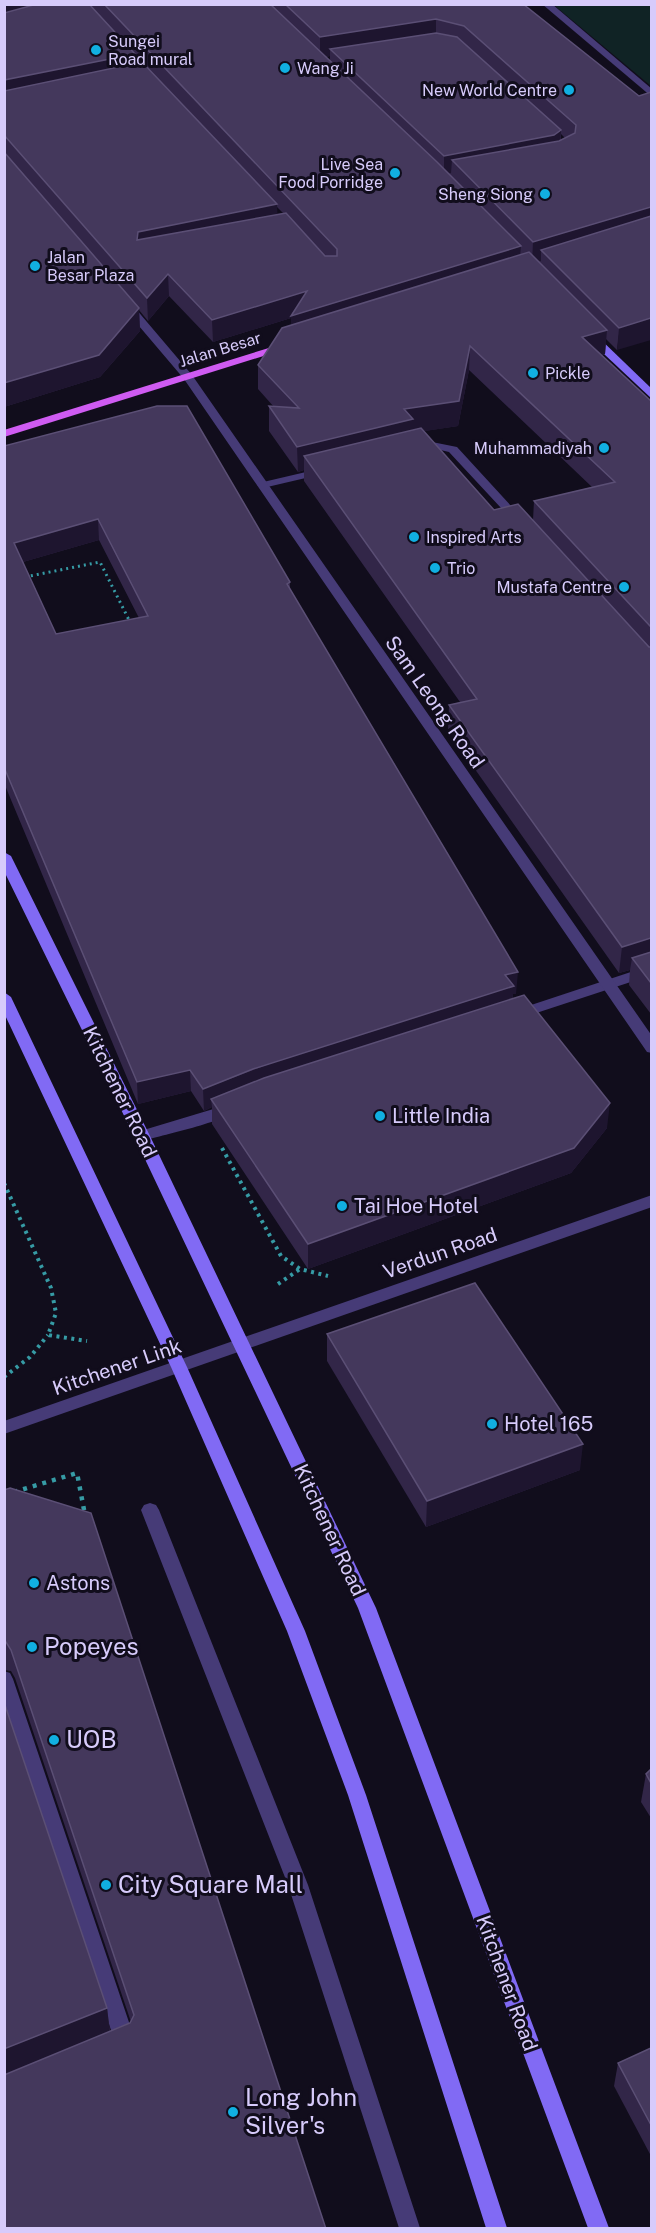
<svg xmlns="http://www.w3.org/2000/svg" width="656" height="2233" viewBox="0 0 656 2233" font-family="'Public Sans',sans-serif">
<style>
.green{fill:#102325}
.lines{fill:none;stroke-linecap:round;stroke-linejoin:round}
.path-far2{stroke:#369ba5;stroke-width:3;stroke-dasharray:2 4;stroke-linecap:butt}
.path-far1{stroke:#369ba5;stroke-width:4;stroke-dasharray:3 4.5;stroke-linecap:butt}
.path{stroke:#369ba5;stroke-width:4.5;stroke-dasharray:4 6;stroke-linecap:butt}
.lane{fill:#463b77;fill-rule:evenodd}
.street{fill:#463b77;fill-rule:evenodd}
.secondary{fill:#816af4;fill-rule:evenodd}
.primary{fill:#cf5bf2;fill-rule:evenodd}
.wall{fill:#322648;fill-rule:evenodd}
.shaded-wall{fill:#1e152f}
.building{fill:#44385c;stroke:#5b4f75;stroke-width:1.5;fill-rule:evenodd}
.poi-dot{fill:#11afe1;stroke:#110d1c;stroke-width:2}
.labels{text-anchor:middle;stroke-width:6;stroke-linejoin:round;paint-order:stroke}
.far-poi-label{font-size:16px;fill:#d7cbfb;stroke:#110d1c;text-anchor:start}
.far-street-label{font-size:16px;fill:#d7cbfb;stroke:#110d1c}
.street-label{font-size:20px;fill:#d7cbfb;stroke:#110d1c}
.poi-label{font-size:20px;fill:#d7cbfb;stroke:#110d1c;text-anchor:start}
.near-poi-label{font-size:24px;fill:#d7cbfb;stroke:#110d1c;text-anchor:start}
</style>
<rect width="100%" height="100%" fill="#110d1c"/>
<polygon class="green" points="554,5 651,5 651,86"/>
<g class="lines">
<polyline class="path-far2" points="25,577 100,562 131,624"/>
<g class="path-far1">
<polyline points="222,1148 281,1256 300,1269 328,1276"/>
<polyline points="4,1183 51,1288 56,1313 48,1335 87,1341"/>
<polyline points="278,1284 300,1269"/>
<polyline points="4,1377 30,1357 48,1335"/>
</g>
<polyline class="path" points="4,1495 77,1473 85,1515"/>
<g class="lane">
<polygon points="432,442 457,447 523,519 523,523 515,523 449,452 432,448 417,452 411,449"/>
<polygon points="323,468 329,471 327,473 263,488 257,485 259,483"/>
<polygon points="652,965 652,975 515,1020 508,1015 510,1012"/>
<path d="M 230,1104 L 237,1109 C 229,1121 159,1136 142,1141 L 134,1136 L 137,1132 Z"/>
<polygon points="150,1503 156,1505 159,1510 308,1885 420,2228 399,2228 288,1885 141,1510 144,1505"/>
<polygon points="4,1671 10,1673 13,1679 135,2040 132,2047 121,2052 114,2049 111,2042 113,2036 4,1708"/>
</g>
<g class="street">
<polygon points="542,4 552,4 652,89 652,97"/>
<polygon points="122,302 130,302 192,375 652,1036 652,1053 647,1052 184,379 122,306"/>
<polygon points="652,1195 652,1207 4,1434 4,1421"/>
</g>
<g class="secondary">
<polygon points="588,335 596,335 652,389 652,399 588,339"/>
<polygon points="4,852 11,856 150,1136 376,1608 609,2228 588,2228 358,1608 134,1136 4,871"/>
<polygon points="4,992 11,997 187,1367 305,1631 366,1795 507,2228 486,2228 348,1795 287,1631 171,1367 4,1013"/>
</g>
<polygon class="primary" points="285,343 290,346 289,348 4,437 4,430"/>
</g>
<g class="wall">
<path d="M 4,4 L 523,4 L 639,96 L 651,92 L 617,350 L 606,339 L 605,354 L 602,355 L 651,401 L 651,1014 L 629,985 L 630,970 L 619,973 L 448,731 L 449,705 L 460,702 L 304,481 L 304,470 L 298,472 L 269,431 L 269,406 L 274,407 L 258,389 L 258,365 L 291,326 L 291,318 L 213,342 L 169,296 L 148,321 L 139,310 L 140,331 L 100,377 L 4,407 ZM 135,56 L 141,62 L 135,63 ZM 330,56 L 330,61 L 325,57 ZM 561,134 L 565,138 L 561,140 ZM 277,207 L 283,213 L 277,214 ZM 469,370 L 592,487 L 534,501 L 533,520 L 494,510 L 424,431 L 458,426 Z"/>
<path d="M 4,446 L 290,582 L 290,589 L 516,994 L 513,994 L 513,998 L 607,1128 L 571,1173 L 308,1269 L 212,1124 L 212,1107 L 204,1111 L 191,1091 L 138,1104 L 4,783 ZM 99,540 L 139,618 L 56,634 L 23,562 Z"/>
<polygon points="327,1334 580,1470 426,1527 327,1361"/>
<polygon points="4,1490 326,2229 4,2229 107,2008 110,2031 130,2023 131,2022 15,1678 11,1671 4,1670"/>
<polygon points="651,1769 651,1818 641,1802 646,1774"/>
<polygon points="651,2048 651,2156 614,2086 618,2063"/>
</g>
<g class="shaded-wall">
<polygon points="4,4 90,4 90,18 4,24"/>
<polygon points="436,19 436,40 330,49 330,56 320,57 320,37"/>
<polygon points="135,54 136,75 4,102 4,80"/>
<polygon points="561,130 560,149 452,160 451,173 444,175 444,156"/>
<polygon points="277,204 278,226 137,240 138,232"/>
<polygon points="651,207 651,228 541,250 541,261 532,264 533,242"/>
<polygon points="521,246 519,268 291,339 291,318 213,342 212,320 307,291"/>
<polygon points="168,274 169,296 148,321 147,298"/>
<polygon points="139,308 140,331 100,377 4,407 4,383"/>
<polygon points="651,318 651,340 617,350 619,328"/>
<polygon points="607,330 605,354 580,361 582,337"/>
<polygon points="470,346 469,370 458,426 413,433 304,456 304,470 298,472 297,447 404,409"/>
<polygon points="98,519 99,540 16,564 14,543"/>
<polygon points="651,938 651,964 632,958 630,970 619,973 622,947"/>
<polygon points="518,972 516,994 513,994 512,1008 211,1099 212,1107 204,1111 203,1089 505,975"/>
<polygon points="190,1070 191,1091 138,1104 137,1082"/>
<polygon points="610,1103 607,1128 571,1173 308,1269 308,1244"/>
<polygon points="583,1444 580,1470 426,1527 427,1501"/>
<polygon points="107,2008 110,2034 4,2077 4,2049"/>
</g>
<g class="building">
<polygon points="37,4 89,4 135,54 4,80 4,13"/>
<polygon points="104,4 270,4 437,162 521,246 291,316 307,291 212,320 168,274 147,298 4,135 4,91 142,62 277,204 138,232 137,240 286,213 325,256 337,256 337,249"/>
<polygon points="285,4 523,4 639,96 651,92 651,207 533,242 452,160 559,141 575,133 576,125 464,26 436,19 320,37"/>
<polygon points="436,33 457,37 561,130 554,135 444,156 330,49"/>
<polygon points="4,152 139,308 99,355 4,383"/>
<polygon points="651,216 651,318 619,328 541,250"/>
<polygon points="529,252 607,330 582,337 651,401 651,627 534,501 615,482 470,346 459,401 404,409 413,419 297,447 269,406 299,408 258,365 282,328"/>
<path d="M 157,406 L 187,406 L 290,582 L 287,584 L 518,972 L 505,975 L 514,986 L 253,1069 L 203,1089 L 190,1070 L 137,1082 L 4,767 L 4,446 ZM 98,519 L 148,616 L 56,634 L 14,543 Z"/>
<polygon points="421,428 494,510 518,504 649,647 651,647 651,938 622,947 449,705 477,699 304,456"/>
<polygon points="651,952 651,983 632,958"/>
<polygon points="524,995 610,1103 574,1148 308,1244 211,1099 264,1078"/>
<polygon points="475,1283 583,1444 427,1501 327,1334"/>
<polygon points="10,1488 91,1513 326,2229 4,2229 4,2075 130,2023 134,2015 11,1650 6,1642 4,1642 4,1490"/>
<polygon points="4,1702 107,2008 4,2049"/>
<polygon points="651,1769 651,1783 646,1774"/>
<polygon points="651,2048 651,2125 618,2063"/>
</g>
<g class="poi-dot">
<circle cx="96" cy="50" r="6"/>
<circle cx="285" cy="68" r="6"/>
<circle cx="569" cy="90" r="6"/>
<circle cx="395" cy="173" r="6"/>
<circle cx="545" cy="194" r="6"/>
<circle cx="35" cy="266" r="6"/>
<circle cx="533" cy="373" r="6"/>
<circle cx="604" cy="448" r="6"/>
<circle cx="414" cy="537" r="6"/>
<circle cx="435" cy="568" r="6"/>
<circle cx="624" cy="587" r="6"/>
<circle cx="380" cy="1116" r="6"/>
<circle cx="342" cy="1206" r="6"/>
<circle cx="492" cy="1424" r="6"/>
<circle cx="34" cy="1583" r="6"/>
<circle cx="32" cy="1647" r="6"/>
<circle cx="54" cy="1740" r="6"/>
<circle cx="106" cy="1885" r="6"/>
<circle cx="233" cy="2112" r="6"/>
</g>
<g class="labels">
<g class="far-poi-label">
<text x="108" y="47">Sungei<tspan x="108" dy="18">Road mural</tspan></text>
<text x="297" y="74">Wang Ji</text>
<text x="557" y="96" text-anchor="end">New World Centre</text>
<text x="383" y="170" text-anchor="end">Live Sea<tspan x="383" dy="18">Food Porridge</tspan></text>
<text x="533" y="200" text-anchor="end">Sheng Siong</text>
<text x="47" y="263">Jalan<tspan x="47" dy="18">Besar Plaza</tspan></text>
<text x="545" y="379">Pickle</text>
<text x="592" y="454" text-anchor="end">Muhammadiyah</text>
<text x="426" y="543">Inspired Arts</text>
<text x="447" y="574">Trio</text>
<text x="612" y="593" text-anchor="end">Mustafa Centre</text>
</g>
<g class="far-street-label">
<text transform="translate(220 349) rotate(-17)" y="6">Jalan Besar</text>
</g>
<g class="street-label">
<text transform="translate(435 702) rotate(55)" y="7">Sam Leong Road</text>
<text transform="translate(120 1092) rotate(64)" y="7">Kitchener Road</text>
<text transform="translate(440 1253) rotate(-19)" y="7">Verdun Road</text>
<text transform="translate(117 1367) rotate(-19)" y="7">Kitchener Link</text>
<text transform="translate(330 1530) rotate(65)" y="7">Kitchener Road</text>
<text transform="translate(507 1983) rotate(70)" y="7">Kitchener Road</text>
</g>
<g class="poi-label">
<text x="392" y="1123">Little India</text>
<text x="354" y="1213">Tai Hoe Hotel</text>
<text x="504" y="1431">Hotel 165</text>
<text x="46" y="1590">Astons</text>
</g>
<g class="near-poi-label">
<text x="44" y="1655">Popeyes</text>
<text x="66" y="1748">UOB</text>
<text x="118" y="1893">City Square Mall</text>
<text x="245" y="2106">Long John<tspan x="245" dy="28">Silver's</tspan></text>
</g>
</g>
<rect width="656" height="2233" fill="none" stroke="#d7cbfb" stroke-width="12"/>
</svg>
